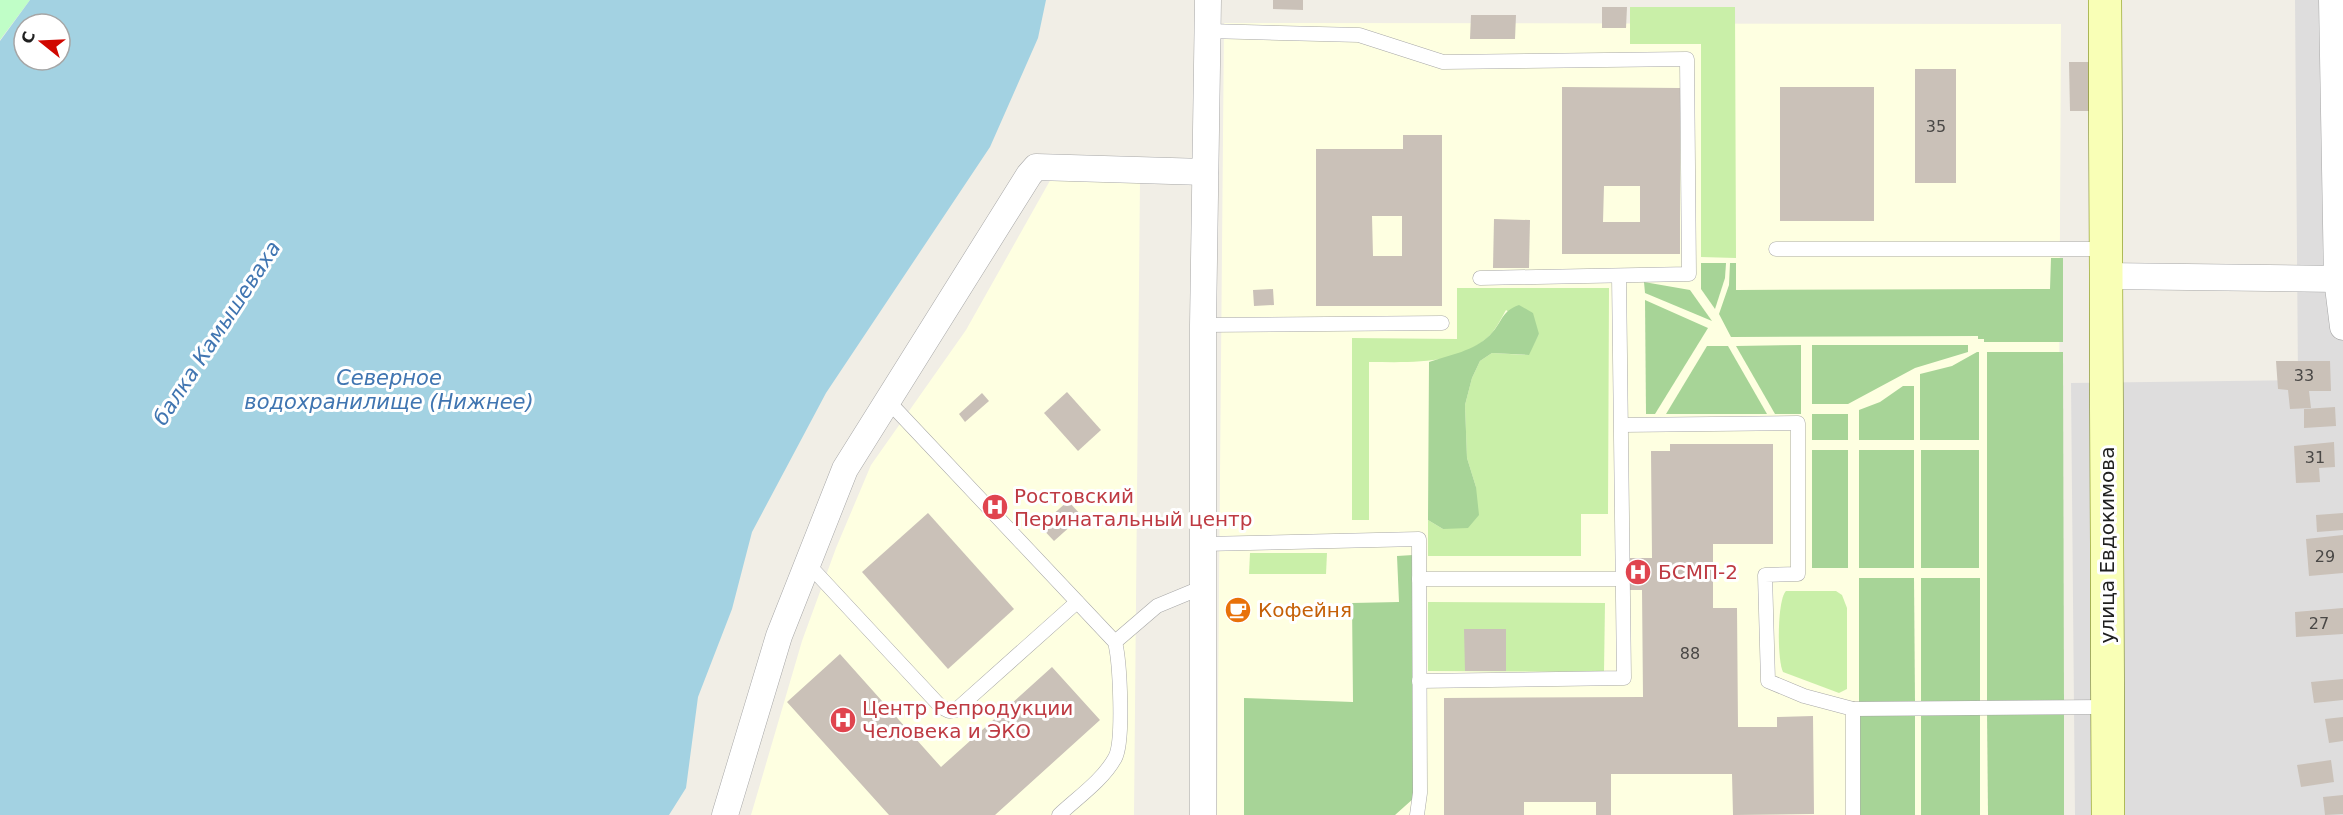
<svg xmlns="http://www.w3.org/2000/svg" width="2343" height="815" viewBox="0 0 2343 815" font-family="'DejaVu Sans',sans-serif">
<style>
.residential{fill:#dedddd}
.education{fill:#feffe1}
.grass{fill:#c9efa8}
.forest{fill:#a7d497}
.park{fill:#c0fec7}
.water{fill:#a3d2e2;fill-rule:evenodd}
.building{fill:#cac1b8;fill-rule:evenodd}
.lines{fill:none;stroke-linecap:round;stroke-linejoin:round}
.lane-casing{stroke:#a7a7a7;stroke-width:15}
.street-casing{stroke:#a7a7a7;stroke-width:27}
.secondary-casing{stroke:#6c7e00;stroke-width:34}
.lane{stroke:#fff;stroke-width:14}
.street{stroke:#fff;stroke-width:26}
.secondary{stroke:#f9ffb6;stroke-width:33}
.labels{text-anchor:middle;stroke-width:6;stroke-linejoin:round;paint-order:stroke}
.number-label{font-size:16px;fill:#4a4846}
.health-label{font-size:20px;fill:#be3a42;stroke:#fff;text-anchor:start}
.street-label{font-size:20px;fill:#202020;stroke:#fff}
.food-label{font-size:20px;fill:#c56008;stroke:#fff;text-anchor:start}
.water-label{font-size:21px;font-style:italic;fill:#4075b1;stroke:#fff}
</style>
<rect width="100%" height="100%" fill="#f1eee6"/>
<polygon class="residential" points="2295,0 2343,0 2343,815 2075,815 2071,383 2298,380"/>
<g class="education">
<polygon points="1224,23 2061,24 2057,815 1217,815"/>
<polygon points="1052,177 1140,178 1134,815 751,815 802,641 836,548 871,465 966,330"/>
</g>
<g class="grass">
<polygon points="1630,7 1735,7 1736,258 1701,257 1701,44 1630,44"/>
<path d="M 1457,288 L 1609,288 L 1608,514 L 1581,514 L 1581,556 L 1428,556 L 1428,520 L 1443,529 L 1476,487 L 1467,458 L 1465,405 L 1472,378 L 1480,361 L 1492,353 L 1528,355 L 1539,334 L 1506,310 C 1502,317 1497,327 1491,334 C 1461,366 1409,362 1369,362 L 1369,520 L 1352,520 L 1352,338 L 1457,339 Z"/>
<polygon points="1250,553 1327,553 1326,574 1249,574"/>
<path d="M 1786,591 L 1836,591 L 1842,595 L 1847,608 L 1847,689 L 1839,693 L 1783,672 C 1777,660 1777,600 1786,591 Z"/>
<polygon points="1428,602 1605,603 1604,672 1428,671"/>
</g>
<g class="forest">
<polygon points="2051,258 2063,258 2063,342 1984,342 1984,339 1978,339 1978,336 1731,337 1719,314 1729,285 1730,263 1736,263 1736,290 2050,289"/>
<polygon points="1701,263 1726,263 1725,278 1715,309 1701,289"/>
<polygon points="1644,282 1690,290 1712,321 1645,293"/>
<polygon points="1645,300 1708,328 1655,414 1646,414"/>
<path d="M 1519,305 L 1533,313 L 1539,334 L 1529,355 L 1492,353 L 1480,361 L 1472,378 L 1465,405 L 1467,458 L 1476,487 L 1479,515 L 1468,528 L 1443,529 L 1428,520 L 1429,362 C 1450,355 1474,351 1490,335 C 1503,322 1500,312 1519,305 Z"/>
<polygon points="1801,345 1801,414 1775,414 1736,346"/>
<polygon points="1812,345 1968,345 1968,352 1915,368 1848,404 1812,404"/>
<polygon points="1707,346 1728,346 1767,414 1666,414"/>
<polygon points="1977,352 1979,352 1979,440 1920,440 1920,374 1952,366"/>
<polygon points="1987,352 2063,352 2064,702 1987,702"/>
<polygon points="1903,386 1914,386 1914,440 1859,440 1859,410 1880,402"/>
<rect x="1812" y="414" width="36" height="26"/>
<rect x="1812" y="450" width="36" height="118"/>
<rect x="1859" y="450" width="55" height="118"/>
<rect x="1921" y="450" width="58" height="118"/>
<polygon points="1413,555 1414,798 1395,815 1244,815 1244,698 1353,702 1352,603 1399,602 1397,556"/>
<polygon points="1859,578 1914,578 1915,702 1859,702"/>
<rect x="1921" y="578" width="59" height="124"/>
<polygon points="1859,712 1915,712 1915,815 1860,815"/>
<rect x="1921" y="712" width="59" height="103"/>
<polygon points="1987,712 2064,712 2064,815 1988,815"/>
</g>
<polygon class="park" points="0,0 30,0 0,40"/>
<path class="water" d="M 30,0 L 1046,0 L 1038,38 L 990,147 L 826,393 L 752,532 L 732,609 L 698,697 L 686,788 L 669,815 L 0,815 L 0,41 ZM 24,24 L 60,24 L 60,60 L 24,60 Z"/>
<g class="building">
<polygon points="1273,0 1303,0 1303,10 1273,9"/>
<polygon points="1602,7 1627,7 1626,28 1602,28"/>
<polygon points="1471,15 1516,15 1515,39 1470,39"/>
<polygon points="2069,62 2091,62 2092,111 2070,111"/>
<rect x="1915" y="69" width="41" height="114"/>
<path d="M 1562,87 L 1680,88 L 1680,254 L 1562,254 ZM 1604,186 L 1640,186 L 1640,222 L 1603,222 Z"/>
<rect x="1780" y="87" width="94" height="134"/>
<path d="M 1403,135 L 1442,135 L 1442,306 L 1316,306 L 1316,149 L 1403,149 ZM 1372,216 L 1402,216 L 1402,256 L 1373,256 Z"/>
<polygon points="1494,219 1530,220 1529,268 1493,268"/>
<polygon points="1273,289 1274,305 1254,306 1253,290"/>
<polygon points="2276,361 2330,361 2331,391 2309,391 2311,408 2290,409 2288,390 2278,389"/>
<polygon points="1067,392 1101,430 1078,451 1044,413"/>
<polygon points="982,393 989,401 965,422 959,414"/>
<polygon points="2335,407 2336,426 2304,428 2304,409"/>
<polygon points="2334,442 2335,467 2319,468 2320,482 2296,483 2294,446"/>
<polygon points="1670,444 1773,444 1773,544 1713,544 1713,608 1737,608 1738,727 1777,727 1777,717 1813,716 1814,814 1733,815 1732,774 1611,774 1611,815 1596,815 1596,802 1524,802 1524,815 1444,815 1444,698 1643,697 1642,590 1630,590 1630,558 1652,558 1651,451 1670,451"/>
<polygon points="1068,501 1082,516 1054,541 1040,526"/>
<polygon points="928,513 1014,609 948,669 862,572"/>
<polygon points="2343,513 2343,530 2317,532 2316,515"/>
<polygon points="2343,535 2343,573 2309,576 2306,539"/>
<polygon points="2343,608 2343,634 2296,637 2295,612"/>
<polygon points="1464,629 1506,629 1506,671 1465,671"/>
<polygon points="840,654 941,767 1052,667 1100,720 995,815 889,815 787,702"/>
<polygon points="2343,679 2343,700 2314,703 2311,682"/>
<polygon points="2343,717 2343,741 2329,743 2325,719"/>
<polygon points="2331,760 2334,782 2301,787 2297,765"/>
<polygon points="2343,795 2343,814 2325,815 2323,797"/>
</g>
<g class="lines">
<defs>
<g id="lane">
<polyline points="1208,31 1359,35 1443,62 1687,59 1689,274 1480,278"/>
<polyline points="1776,249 2106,249"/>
<polyline points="1203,325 1442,323"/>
<path d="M 888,401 L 1115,642 C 1120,662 1124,742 1115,758 C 1103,780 1077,798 1059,815"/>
<polyline points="1622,425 1798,423 1798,574 1765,575 1768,681 1804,696 1853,709 1853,815"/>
<polyline points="1203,544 1419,539 1420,793 1417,815"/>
<polyline points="807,563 941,707 949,711 956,710 1077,602"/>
<polyline points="1419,579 1623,579"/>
<polyline points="1115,642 1157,606 1203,587"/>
<polyline points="1419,681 1624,678 1619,276"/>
<polyline points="1853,709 2107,707"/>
</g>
<g id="street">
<polyline points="2332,0 2337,279 2343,327"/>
<polyline points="2106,276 2337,279"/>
<polyline points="725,815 779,636 845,469 1029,175 1036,167 1205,172"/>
<polyline points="1203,815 1203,325 1208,0"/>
</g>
<polyline id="secondary" points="2105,0 2108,815"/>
</defs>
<use href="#lane" class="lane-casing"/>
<use href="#street" class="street-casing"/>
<use href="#secondary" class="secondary-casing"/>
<use href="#lane" class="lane"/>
<use href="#street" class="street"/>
<use href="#secondary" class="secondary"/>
</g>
<defs>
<symbol id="hospital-disc" viewBox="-11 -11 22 22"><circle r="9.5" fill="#e0444e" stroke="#fff"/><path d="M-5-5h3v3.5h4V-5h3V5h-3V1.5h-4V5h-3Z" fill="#fff"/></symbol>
<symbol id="cafe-disc" viewBox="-11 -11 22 22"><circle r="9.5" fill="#e8710a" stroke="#fff"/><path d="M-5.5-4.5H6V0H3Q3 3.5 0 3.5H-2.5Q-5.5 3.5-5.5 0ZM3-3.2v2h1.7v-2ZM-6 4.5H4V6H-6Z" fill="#fff"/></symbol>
</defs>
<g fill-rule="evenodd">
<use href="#hospital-disc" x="980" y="492" width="30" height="30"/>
<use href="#hospital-disc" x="1623" y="557" width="30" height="30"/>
<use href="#cafe-disc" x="1223" y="595" width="30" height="30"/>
<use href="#hospital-disc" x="828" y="705" width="30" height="30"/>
</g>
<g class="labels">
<g class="number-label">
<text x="1936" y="132">35</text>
<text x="2304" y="381">33</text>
<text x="2315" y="463">31</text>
<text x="2325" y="562">29</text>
<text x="2319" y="629">27</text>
<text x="1690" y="659">88</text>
</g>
<g class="health-label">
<text x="1014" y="503">Ростовский<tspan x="1014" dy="23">Перинатальный центр</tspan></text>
<text x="1658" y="579">БСМП-2</text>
<text x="862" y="715">Центр Репродукции<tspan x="862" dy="23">Человека и ЭКО</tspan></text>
</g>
<g class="street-label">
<text transform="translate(2107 545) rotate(-90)" y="7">улица Евдокимова</text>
</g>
<g class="food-label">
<text x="1258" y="617">Кофейня</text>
</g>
<g class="water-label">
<text transform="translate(217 333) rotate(-57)" y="7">балка Камышеваха</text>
<text x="389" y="385">Северное<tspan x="389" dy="24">водохранилище (Нижнее)</tspan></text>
</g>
</g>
<g transform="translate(42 42) rotate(288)"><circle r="28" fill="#ffffff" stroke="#a6a6a6" stroke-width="1.5"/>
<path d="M0-4.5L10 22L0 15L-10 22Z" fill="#d00700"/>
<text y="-9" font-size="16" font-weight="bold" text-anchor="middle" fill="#202020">С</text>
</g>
</svg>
